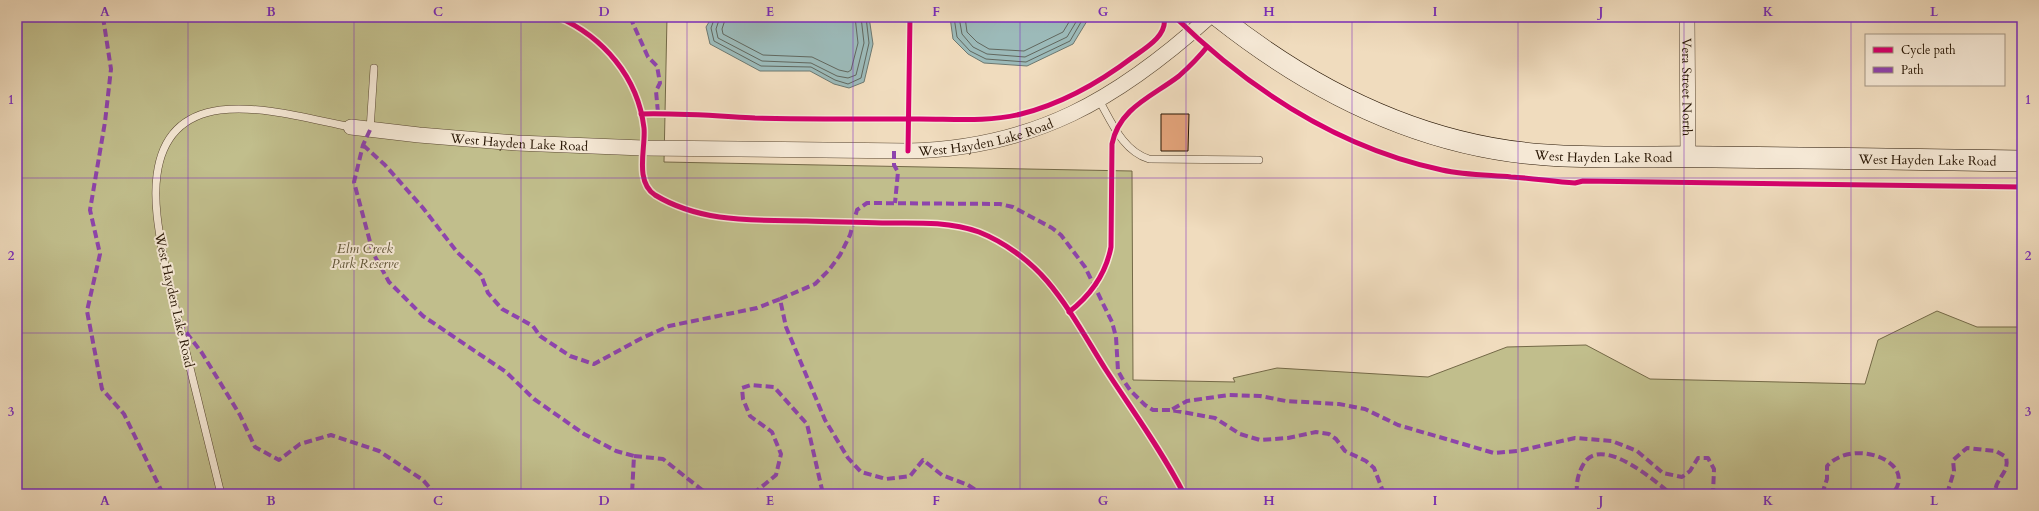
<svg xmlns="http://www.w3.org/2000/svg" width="2039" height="511" viewBox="0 0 2039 511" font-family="Cardo,serif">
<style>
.green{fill:#c1be8c;stroke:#746947}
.water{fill:#9cbab9;stroke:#6d7870}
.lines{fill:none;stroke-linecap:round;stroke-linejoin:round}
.shore{stroke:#61675e;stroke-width:1}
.building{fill:#e4a47b;stroke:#261402}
.service-casing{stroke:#584631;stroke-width:8}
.minor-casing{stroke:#584631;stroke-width:16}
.secondary-casing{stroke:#261402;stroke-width:22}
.service{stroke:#f5e8d5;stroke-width:7}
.minor{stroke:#f5e8d5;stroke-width:15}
.secondary{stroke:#f5e8d5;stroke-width:21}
.quiet{stroke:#8e44ad;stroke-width:4;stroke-dasharray:8 4;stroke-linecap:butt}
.cycleway-casing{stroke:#f5e8d5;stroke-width:8}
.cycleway{stroke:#d6006c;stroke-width:5}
.grid{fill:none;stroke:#7b2cbf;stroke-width:1;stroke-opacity:0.55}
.labels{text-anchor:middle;stroke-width:4;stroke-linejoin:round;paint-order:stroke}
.street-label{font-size:13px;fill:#261402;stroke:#f5e8d5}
.park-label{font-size:13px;font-style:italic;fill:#5c5032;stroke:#f5e8d5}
.neatline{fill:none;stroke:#7b2cbf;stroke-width:1.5}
.grid-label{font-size:13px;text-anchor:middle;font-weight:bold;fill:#7b2cbf}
</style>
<rect width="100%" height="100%" fill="#f0dcbe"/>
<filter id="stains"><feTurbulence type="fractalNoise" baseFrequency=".005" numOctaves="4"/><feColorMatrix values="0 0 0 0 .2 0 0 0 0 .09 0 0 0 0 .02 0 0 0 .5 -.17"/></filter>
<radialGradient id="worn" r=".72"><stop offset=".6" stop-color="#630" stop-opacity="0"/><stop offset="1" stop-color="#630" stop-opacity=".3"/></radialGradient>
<polygon class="green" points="17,17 667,17 664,162 1132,171 1133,380 1235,382 1233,378 1277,368 1428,377 1507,347 1586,345 1650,379 1865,384 1878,340 1937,311 1977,327 2022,327 2022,494 17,494"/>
<g class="water">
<polygon points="712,17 869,17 873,44 864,82 849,88 834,84 810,71 760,71 710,44 706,27"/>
<polygon points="950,17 1088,17 1087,21 1073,44 1027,66 984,63 968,54 953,39"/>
</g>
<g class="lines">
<g class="shore">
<polyline points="715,17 711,28 714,41 761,66 811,67 835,80 848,84 861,78 869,43 866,17"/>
<polyline points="720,17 716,29 718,38 762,61 811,63 837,76 848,78 856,75 864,43 861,17"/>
<polyline points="726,17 722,29 723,34 763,55 812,57 839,70 848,72 851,70 858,43 855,17"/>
<polyline points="954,17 957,37 970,51 986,59 1026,62 1070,41 1084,17"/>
<polyline points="959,17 962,34 973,47 987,54 1025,57 1067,37 1079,17"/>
<polyline points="965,17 967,32 977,42 989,49 1024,51 1063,32 1072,17"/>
</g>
</g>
<polygon class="building" points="1161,114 1189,114 1188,151 1161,151"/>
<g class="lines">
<defs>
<g id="service">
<path d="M 1099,100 C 1112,123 1123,151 1149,159 L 1259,160"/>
<polyline points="370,130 374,68"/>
<path d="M 221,494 L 165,266 C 160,237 153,204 157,175 C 170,75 286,115 351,127"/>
</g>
<g id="minor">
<path id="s1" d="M 1687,17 L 1688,157"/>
<path id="s2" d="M 351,127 L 419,135 L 517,143 L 643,148 L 908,151 C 1035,148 1118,99 1209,17"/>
</g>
<g id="secondary">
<path id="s3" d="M 1219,17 C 1315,93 1424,147 1547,155 C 1603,159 1659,156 1715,157 C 1817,158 1920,159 2022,161"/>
</g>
</defs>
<use href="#service" class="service-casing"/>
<use href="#minor" class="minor-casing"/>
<use href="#secondary" class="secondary-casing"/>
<use href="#service" class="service"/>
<use href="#minor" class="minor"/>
<use href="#secondary" class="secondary"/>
<g class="quiet">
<polyline points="103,17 111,69 105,122 90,210 100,254 87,311 102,389 124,414 163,494"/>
<polyline points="630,17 648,57 657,66 660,83 656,91 658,113"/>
<polyline points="370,130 363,145 354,182 373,253 389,282 423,316 506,372 534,399 584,434 616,451 634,456 632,494"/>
<polyline points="363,145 385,165 423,208 457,252 481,275 488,293 502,309 533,326 540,336 570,356 594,364 642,338 669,326 757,308 780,299 786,327 825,420 848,458 861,472 886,479 910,476 923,460 942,475 968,485 982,494"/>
<polyline points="894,151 894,165 898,172 895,203"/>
<polyline points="780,299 815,284 829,270 840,255 850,235 857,210 867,203 1000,204 1013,207 1052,228 1061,235 1085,267 1112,322 1116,337 1118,371 1122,378 1130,390 1145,405 1153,410 1171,410"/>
<polyline points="179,323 202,353 240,415 255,447 279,460 300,444 331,435 379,451 423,480 435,494"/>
<polyline points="634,456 663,459 707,494"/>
<polyline points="753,494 776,475 781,454 772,432 750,416 743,399 742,388 751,385 774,387 807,424 823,494"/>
<polyline points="1384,494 1374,468 1366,461 1345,451 1336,439 1329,434 1316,432 1288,438 1260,440 1240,434 1215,418 1171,410 1187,401 1229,395 1260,396 1286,401 1339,404 1365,409 1398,425 1494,453 1518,451 1575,438 1612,441 1637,451 1663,473 1682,477 1690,471 1698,458 1708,458 1714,469 1713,494"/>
<path d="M 1577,494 C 1576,483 1578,474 1583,465 C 1600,433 1655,481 1671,494"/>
<path d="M 1822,494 L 1827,479 L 1827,466 C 1855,436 1920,464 1892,494"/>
<path d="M 1947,494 L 1954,471 L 1953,460 L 1967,448 L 1996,451 L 2006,457 C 2010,474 1995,477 1995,494"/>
</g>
<defs>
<g id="cycleway">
<path d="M 558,17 C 603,37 638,77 644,128 C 646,147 634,181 655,195 C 701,223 754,220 806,221 C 831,222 857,222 882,223 C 914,223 948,221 979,232 C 1004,242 1029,260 1047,281 C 1070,308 1087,340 1106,370 C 1132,410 1162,451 1184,494"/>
<path d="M 1175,17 C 1250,90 1338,148 1442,170 C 1465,175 1488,175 1511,177 C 1533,178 1554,182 1575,183 L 1583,181 L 2022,187"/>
<path d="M 641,114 C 679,113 717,116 755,118 C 807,119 858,119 909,119 C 946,118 984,123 1021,114 C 1061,104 1100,82 1133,57 C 1146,48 1168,35 1164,17"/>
<polyline points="908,151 910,17"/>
<path d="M 1069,312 C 1091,295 1106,273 1111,247 L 1112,144 C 1119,108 1153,96 1179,76 C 1189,67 1199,57 1207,47"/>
</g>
</defs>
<use href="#cycleway" class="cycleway-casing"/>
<use href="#cycleway" class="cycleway"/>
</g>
<path class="grid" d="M 188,17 L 188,494M 354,17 L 354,494M 521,17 L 521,494M 687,17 L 687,494M 853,17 L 853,494M 1020,17 L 1020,494M 1186,17 L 1186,494M 1352,17 L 1352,494M 1518,17 L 1518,494M 1684,17 L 1684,494M 1851,17 L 1851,494M 17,178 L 2022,178M 17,333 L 2022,333"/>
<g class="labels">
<g class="street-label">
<text dy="5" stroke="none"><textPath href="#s1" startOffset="70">Vera Street North</textPath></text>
<text dy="5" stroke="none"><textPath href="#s2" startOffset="637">West Hayden Lake Road</textPath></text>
<text dy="5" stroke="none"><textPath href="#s2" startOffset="169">West Hayden Lake Road</textPath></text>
<text dy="5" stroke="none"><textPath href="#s3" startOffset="418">West Hayden Lake Road</textPath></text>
<text dy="5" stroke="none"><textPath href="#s3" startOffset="742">West Hayden Lake Road</textPath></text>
<text transform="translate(175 300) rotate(77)" y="5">West Hayden Lake Road</text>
</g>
<g class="park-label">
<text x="365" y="253">Elm Creek<tspan x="365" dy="15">Park Reserve</tspan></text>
</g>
</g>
<rect width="2039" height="511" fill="none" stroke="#f0dcbe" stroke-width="44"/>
<rect x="1865" y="34" width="140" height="52" fill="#f5e8d5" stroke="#a29381"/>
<rect x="1873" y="47" width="20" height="6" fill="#d6006c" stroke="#a29381"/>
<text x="1901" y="54" font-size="12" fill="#261402">Cycle path</text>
<rect x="1873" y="67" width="20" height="6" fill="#8e44ad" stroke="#a29381"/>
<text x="1901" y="74" font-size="12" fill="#261402">Path</text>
<rect x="22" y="22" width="1995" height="467" class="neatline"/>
<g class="grid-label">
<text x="105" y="16">A</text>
<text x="271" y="16">B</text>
<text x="438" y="16">C</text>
<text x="604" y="16">D</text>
<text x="770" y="16">E</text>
<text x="936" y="16">F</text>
<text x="1103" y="16">G</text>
<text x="1269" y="16">H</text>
<text x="1435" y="16">I</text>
<text x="1601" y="16">J</text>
<text x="1768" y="16">K</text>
<text x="1934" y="16">L</text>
<text x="11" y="104">1</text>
<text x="2028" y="104">1</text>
<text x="11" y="260">2</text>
<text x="2028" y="260">2</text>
<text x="11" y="416">3</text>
<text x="2028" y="416">3</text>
<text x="105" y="505">A</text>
<text x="271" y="505">B</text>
<text x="438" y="505">C</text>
<text x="604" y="505">D</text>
<text x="770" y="505">E</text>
<text x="936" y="505">F</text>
<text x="1103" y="505">G</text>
<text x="1269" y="505">H</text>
<text x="1435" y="505">I</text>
<text x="1601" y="505">J</text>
<text x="1768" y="505">K</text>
<text x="1934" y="505">L</text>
</g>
<rect width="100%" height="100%" filter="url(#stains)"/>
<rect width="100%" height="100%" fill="url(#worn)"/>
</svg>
